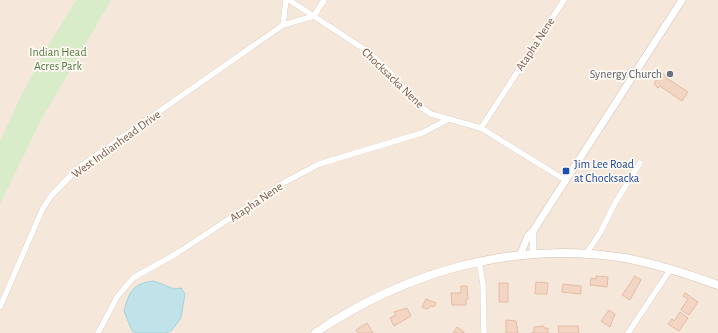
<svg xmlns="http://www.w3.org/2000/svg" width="718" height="333" viewBox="0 0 718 333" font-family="'Alegreya Sans',sans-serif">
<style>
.residential{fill:#f5e8da}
.green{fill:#d8ecc9}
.water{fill:#bfe3e8;stroke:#a5d3da}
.building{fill:#f3d5c3;stroke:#e6bba3}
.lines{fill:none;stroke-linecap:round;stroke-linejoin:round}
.minor-casing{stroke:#d1beb0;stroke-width:6}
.tertiary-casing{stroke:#d1beb0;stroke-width:8}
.secondary-casing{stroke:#d6c0b0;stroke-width:9}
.minor{stroke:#fff;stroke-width:5.5}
.tertiary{stroke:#fff;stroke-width:7}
.secondary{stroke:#fff;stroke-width:8}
.worship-dot{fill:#6b7280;stroke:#fffaf3;stroke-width:1.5}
.transit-dot{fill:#1a4fb4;stroke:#fffaf3;stroke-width:1.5}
.labels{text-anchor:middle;stroke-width:3.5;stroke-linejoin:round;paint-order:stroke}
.street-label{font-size:12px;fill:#7a5c4d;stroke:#fffaf3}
.park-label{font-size:12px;fill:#537a41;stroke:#fffaf3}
.worship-label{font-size:12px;fill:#5b616d;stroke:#fffaf3;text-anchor:end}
.transit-label{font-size:12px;fill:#164399;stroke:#fffaf3;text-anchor:start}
</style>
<rect width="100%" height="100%" fill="#fdf6ec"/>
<rect class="residential" x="0" y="0" width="718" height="333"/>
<polygon class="green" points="76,0 111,0 41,120 0,204 0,141 22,94 45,51"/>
<path class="water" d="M 154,281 L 174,289 L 181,288 L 185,294 L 181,318 L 172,330 L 167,333 L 137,333 L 132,331 L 124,311 C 129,292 133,283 154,281 Z"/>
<g class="building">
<polygon points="661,72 666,76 665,77 688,92 682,101 660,86 658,88 654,84"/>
<polygon points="596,276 608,277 607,287 590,285 591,278 596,279"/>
<polygon points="635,276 641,280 630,300 622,295"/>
<polygon points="536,282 548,283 547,294 535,294"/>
<rect x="499" y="283" width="9" height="19"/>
<polygon points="563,284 581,286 581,294 562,292"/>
<polygon points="461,286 467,286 468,299 466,299 466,305 452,305 451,293 461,293"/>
<polygon points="685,293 698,302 689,315 681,310 688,299 683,296"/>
<polygon points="426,299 436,303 434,307 431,306 427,309 422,307"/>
<polygon points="407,308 411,316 394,326 390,318 396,315 394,312"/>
<polygon points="609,310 615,314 610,327 601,321"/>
<polygon points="680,312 688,318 679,331 668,324 672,319 674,321"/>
<polygon points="506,320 516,321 518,333 506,333"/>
<polygon points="367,323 373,333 358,333 356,330"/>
<polygon points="544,326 544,328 548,328 548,333 531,333 534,332 534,327"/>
<polygon points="558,326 578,326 579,333 559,333"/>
<polygon points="457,327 464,332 464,333 453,333"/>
</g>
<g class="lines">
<defs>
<g id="minor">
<polyline points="289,0 367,51 389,71 418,105 431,114 481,128 565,180"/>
<polyline points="283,25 286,0"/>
<polyline points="481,128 564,0"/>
<polyline points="586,254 600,233 615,203 640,163"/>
<polyline points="479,261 483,284 484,333"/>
<polyline points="0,307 43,208 51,196 78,168 283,25 314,16 324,0"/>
<polyline points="98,333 117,297 133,278 179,252 285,182 319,164 422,133 447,120"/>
<polyline points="628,333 670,270"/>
</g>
<g id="tertiary">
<polyline points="533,254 533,231"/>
<polyline points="520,255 528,236 533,231 682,0"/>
</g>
<path id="secondary" d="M 315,333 C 407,271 514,240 625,258 C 656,264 688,274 718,285"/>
</defs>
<use href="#minor" class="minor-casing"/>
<use href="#tertiary" class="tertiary-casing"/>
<use href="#secondary" class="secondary-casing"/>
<use href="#minor" class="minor"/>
<use href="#tertiary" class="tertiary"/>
<use href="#secondary" class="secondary"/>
</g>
<circle class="worship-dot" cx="670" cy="74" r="4"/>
<rect class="transit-dot" x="562" y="167" width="8" height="8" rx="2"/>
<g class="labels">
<g class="street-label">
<text transform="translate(535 44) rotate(-57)" y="4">Atapha Nene</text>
<text transform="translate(393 78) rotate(44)" y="4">Chocksacka Nene</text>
<text transform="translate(116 144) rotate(-36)" y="4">West Indianhead Drive</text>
<text transform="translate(256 202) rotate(-34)" y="4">Atapha Nene</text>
</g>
<g class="park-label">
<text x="58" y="56">Indian Head<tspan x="58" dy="14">Acres Park</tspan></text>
</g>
<g class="worship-label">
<text x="662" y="78">Synergy Church</text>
</g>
<g class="transit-label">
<text x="574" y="168">Jim Lee Road<tspan x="574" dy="14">at Chocksacka</tspan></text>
</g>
</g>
</svg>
